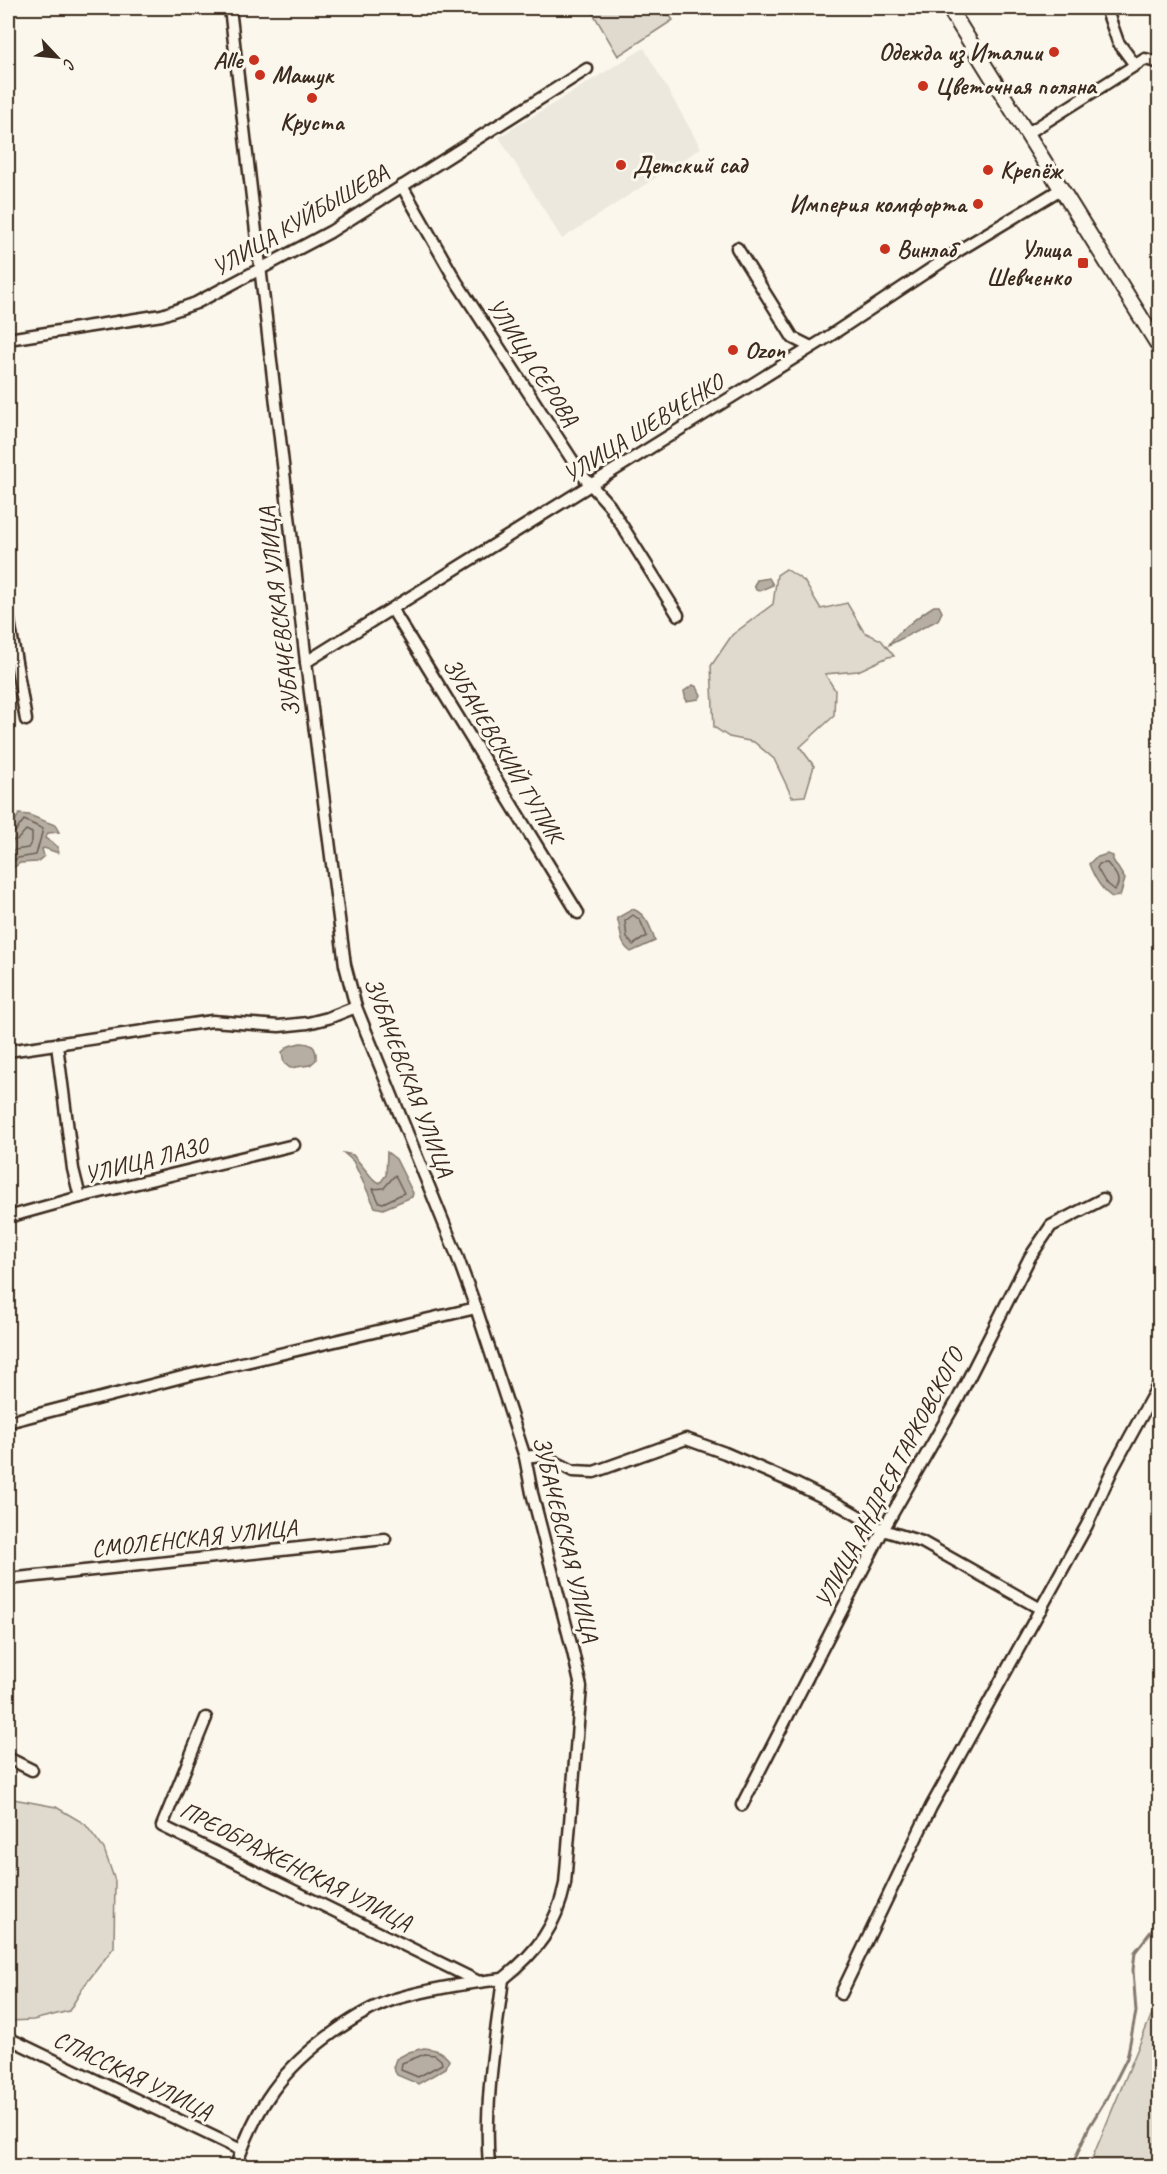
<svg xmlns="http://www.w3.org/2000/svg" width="1167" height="2174" viewBox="0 0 1167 2174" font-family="Caveat,sans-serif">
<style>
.built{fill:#ede8dd}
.green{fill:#dfd9ce;stroke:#8d8276;stroke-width:1.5}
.water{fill:#b6aea2;stroke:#85796d;stroke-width:1.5}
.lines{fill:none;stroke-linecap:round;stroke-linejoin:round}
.shore{stroke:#6c5f53;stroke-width:1.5}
.stream{stroke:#85796d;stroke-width:3}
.minor-casing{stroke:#3b2a1e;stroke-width:15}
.major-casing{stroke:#3b2a1e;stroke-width:18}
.minor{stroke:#fbf7ec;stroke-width:10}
.major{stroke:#fbf7ec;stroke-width:14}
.poi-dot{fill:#c8321e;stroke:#fbf7ec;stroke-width:2}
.labels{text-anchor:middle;stroke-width:6;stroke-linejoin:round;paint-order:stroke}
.poi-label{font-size:24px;font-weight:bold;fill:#3b2a1e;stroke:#fbf7ec;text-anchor:start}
.street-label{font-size:24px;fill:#3b2a1e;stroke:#fbf7ec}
</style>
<rect width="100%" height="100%" fill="#fbf7ec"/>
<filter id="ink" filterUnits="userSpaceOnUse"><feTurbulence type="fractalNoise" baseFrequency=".0167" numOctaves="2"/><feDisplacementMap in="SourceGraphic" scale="12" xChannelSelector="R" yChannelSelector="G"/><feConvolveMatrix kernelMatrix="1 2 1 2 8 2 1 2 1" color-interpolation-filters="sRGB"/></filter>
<g filter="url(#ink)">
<polygon class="built" points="644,48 701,148 562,239 499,137"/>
<g class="green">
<polygon points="590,8 641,8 670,16 673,20 618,56"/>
<polygon points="786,569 804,581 821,609 847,603 864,632 881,640 894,656 888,657 858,671 825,674 835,690 834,716 800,747 814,766 805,796 792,797 774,759 754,742 729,737 714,727 711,666 732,635 773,604 777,575"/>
<polygon points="8,1798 56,1807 85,1824 104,1849 115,1881 114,1947 84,1986 69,2011 33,2020 8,2021"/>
<polygon points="1159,1997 1159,2166 1089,2166"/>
</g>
<g class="water">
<polygon points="769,578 773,585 759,591 756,590 754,585 757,580"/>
<path d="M 934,606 L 939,606 L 942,612 L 938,620 L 889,645 C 893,635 924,612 934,606 Z"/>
<polygon points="693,685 697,687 701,695 699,699 686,701 684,691"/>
<polygon points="19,814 29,815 55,825 59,832 48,833 45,838 58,847 58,853 44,848 42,849 44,856 37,862 20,863 9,871 8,830 11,828"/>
<path d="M 1107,854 L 1113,856 L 1113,860 L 1125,879 L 1120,896 L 1112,897 C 1100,889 1094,877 1089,864 L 1095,858 Z"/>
<path d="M 633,909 C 647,915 651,928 655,941 L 631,952 C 618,943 622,930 617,918 Z"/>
<path d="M 300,1043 C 312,1043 317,1047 316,1060 L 310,1065 L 290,1068 L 284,1063 L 282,1052 L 289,1046 Z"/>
<polygon points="387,1152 396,1159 413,1193 412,1197 383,1209 375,1207 353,1161 344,1153 353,1155 373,1179 380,1183 386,1175"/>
<path d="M 424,2048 C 436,2049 441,2051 449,2060 L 446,2068 L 418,2084 L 397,2075 L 393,2068 L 396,2059 L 409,2052 Z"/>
</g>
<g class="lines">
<g class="shore">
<polyline points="8,834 15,832 24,820 43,829 36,855 18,858 8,864"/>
<polyline points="8,842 18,839 26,830 32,833 32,841 28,848 15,850 8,855"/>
<path d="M 1107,863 C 1114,871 1123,880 1115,890 L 1105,882 L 1097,868 L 1099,864 Z"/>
<polygon points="633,915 640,920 647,936 633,945 627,938 625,921"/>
<polygon points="395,1175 404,1193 383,1203 379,1202 373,1189 384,1188"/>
<polygon points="425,2054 435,2055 441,2060 442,2064 418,2077 401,2070 402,2063"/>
</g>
<polyline class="stream" points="1072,2166 1089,2127 1109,2094 1127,2058 1136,2012 1133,1970 1135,1952 1160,1920"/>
<defs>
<g id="minor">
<path d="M 230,8 L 306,662 L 345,965 L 356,1007 L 456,1253 L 476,1308 L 525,1457 L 532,1493 L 573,1652 L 581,1687 L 565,1884 C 556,1927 537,1952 503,1979"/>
<polyline points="1106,8 1118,42 1135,65"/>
<polyline points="1028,133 1145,59 1160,63"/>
<polyline points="402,186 456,281 582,475 609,505 678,615"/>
<polyline points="737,248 793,338 811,347"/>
<polyline points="8,339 162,315 196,303 330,232 587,69"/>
<polyline points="392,609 578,913"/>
<polyline points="8,615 26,720"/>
<polyline points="306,662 828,337 958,251 1061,189"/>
<polyline points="57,1045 73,1169 80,1197"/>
<polyline points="8,1051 212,1021 279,1026 308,1023 328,1018 356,1007"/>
<polyline points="8,1217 80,1197 294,1145"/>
<polyline points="8,1422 186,1376 476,1308"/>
<polyline points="525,1457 541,1455 573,1471 594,1472 686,1439 725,1453 794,1483 843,1507 883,1530 922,1542 1041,1609"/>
<polyline points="8,1579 385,1539"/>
<polyline points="206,1718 162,1826 477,1981"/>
<polyline points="8,1758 32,1770"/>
<polyline points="742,1805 883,1530 958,1399 1030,1257 1051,1226 1103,1199"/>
<polyline points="841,1994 931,1807 1087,1525 1113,1468 1160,1382"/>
<polyline points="8,2038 241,2150"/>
<path d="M 236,2166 C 256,2106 282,2069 334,2032 C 352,2019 373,2006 395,1999 C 430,1989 467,1983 503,1979"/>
<path d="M 489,2166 C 484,2104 495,2041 503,1979"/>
</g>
<polyline id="major" points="949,8 1160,348"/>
</defs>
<use href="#minor" class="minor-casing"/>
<use href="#major" class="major-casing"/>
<use href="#minor" class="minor"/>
<use href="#major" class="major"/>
</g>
</g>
<g class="poi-dot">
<circle cx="1054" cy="52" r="6"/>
<circle cx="254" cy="60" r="6"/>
<circle cx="260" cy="75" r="6"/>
<circle cx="923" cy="86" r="6"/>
<circle cx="312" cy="98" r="6"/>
<circle cx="621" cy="165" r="6"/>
<circle cx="988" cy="170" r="6"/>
<circle cx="978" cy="204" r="6"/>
<circle cx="885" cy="249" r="6"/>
<rect x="1077" y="257" width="12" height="12" rx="3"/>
<circle cx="733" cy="350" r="6"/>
</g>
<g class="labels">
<g class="poi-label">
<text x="1042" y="60" text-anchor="end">Одежда из Италии</text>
<text x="242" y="68" text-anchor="end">Alle</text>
<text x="272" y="83">Машук</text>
<text x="935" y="94">Цветочная поляна</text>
<text x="312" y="130" text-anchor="middle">Круста</text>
<text x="633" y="173">Детский сад</text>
<text x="1000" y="178">Крепёж</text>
<text x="966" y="212" text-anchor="end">Империя комфорта</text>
<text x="897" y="257">Винлаб</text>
<text x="1071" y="257" text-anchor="end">Улица<tspan x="1071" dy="28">Шевченко</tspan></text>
<text x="745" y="358">Ozon</text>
</g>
<g class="street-label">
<text transform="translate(300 220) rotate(-30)" y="8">УЛИЦА КУЙБЫШЕВА</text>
<text transform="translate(533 362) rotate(57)" y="8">УЛИЦА СЕРОВА</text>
<text transform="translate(643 428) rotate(-32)" y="8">УЛИЦА ШЕВЧЕНКО</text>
<text transform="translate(279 612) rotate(-97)" y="8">ЗУБАЧЕВСКАЯ УЛИЦА</text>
<text transform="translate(503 750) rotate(59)" y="8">ЗУБАЧЕВСКИЙ ТУПИК</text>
<text transform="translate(409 1077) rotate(69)" y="8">ЗУБАЧЕВСКАЯ УЛИЦА</text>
<text transform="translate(146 1160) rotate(-14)" y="8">УЛИЦА ЛАЗО</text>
<text transform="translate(889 1478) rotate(-62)" y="8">УЛИЦА АНДРЕЯ ТАРКОВСКОГО</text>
<text transform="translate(194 1538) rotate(-6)" y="8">СМОЛЕНСКАЯ УЛИЦА</text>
<text transform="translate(566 1539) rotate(76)" y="8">ЗУБАЧЕВСКАЯ УЛИЦА</text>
<text transform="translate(296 1866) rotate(27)" y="8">ПРЕОБРАЖЕНСКАЯ УЛИЦА</text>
<text transform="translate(133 2075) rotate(26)" y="8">СПАССКАЯ УЛИЦА</text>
</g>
</g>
<rect width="1167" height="2174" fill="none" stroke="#fbf7ec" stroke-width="30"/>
<rect x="15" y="15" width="1137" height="2144" fill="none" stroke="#3b2a1e" stroke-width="2" filter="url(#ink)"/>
<g transform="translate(57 57) rotate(116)" stroke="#fbf7ec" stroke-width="4.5" paint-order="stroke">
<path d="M0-4.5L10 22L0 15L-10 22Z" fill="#3b2a1e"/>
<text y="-9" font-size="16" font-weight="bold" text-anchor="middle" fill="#3b2a1e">С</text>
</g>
</svg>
